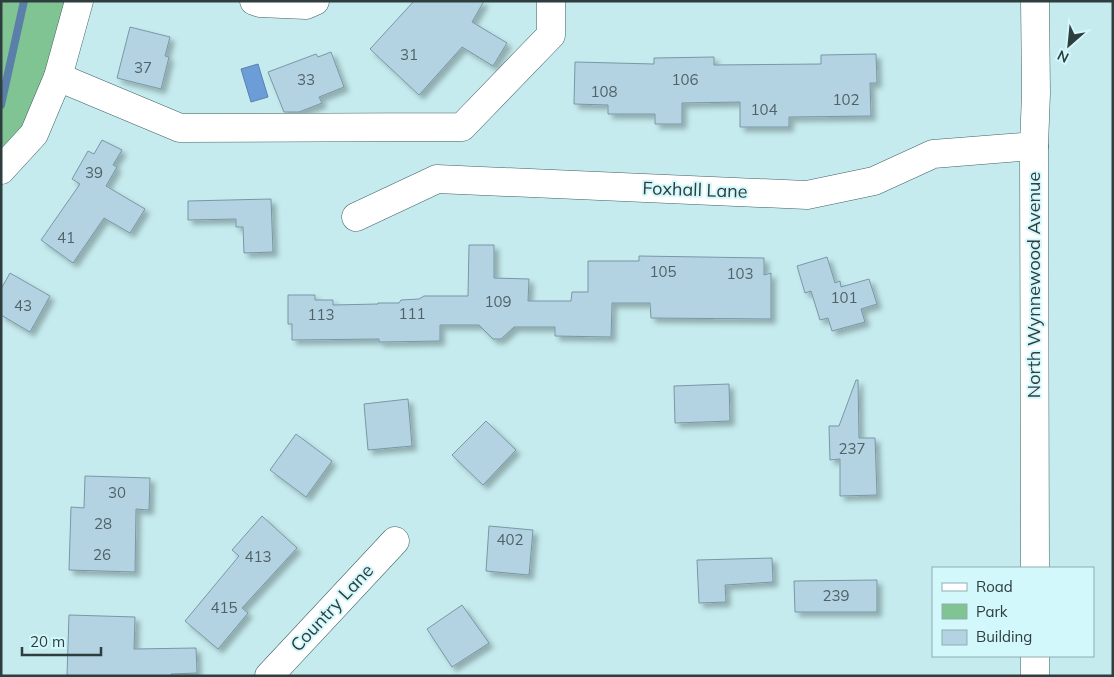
<svg xmlns="http://www.w3.org/2000/svg" width="1114" height="677" viewBox="0 0 1114 677" font-family="Mulish,sans-serif">
<style>
.green{fill:#81c494}
.water{fill:#6d9dd9;stroke:#5a80aa}
.lines{fill:none;stroke-linecap:round;stroke-linejoin:round}
.stream{stroke:#5a80aa;stroke-width:8}
.building{fill:#b4d3e2;stroke:#7997a5;filter:url(#shadow)}
.minor-casing{stroke:#3e6063;stroke-width:29}
.minor{stroke:#fff;stroke-width:28}
.labels{text-anchor:middle;stroke-width:4;stroke-linejoin:round;paint-order:stroke}
.number-label{font-size:15px;fill:#506267}
.street-label{font-size:18px;fill:#2e3d3e;stroke:#d2f8fc}
</style>
<defs>
<filter id="shadow"><feDropShadow dx="4.5" dy="4.5" stdDeviation="2.5" flood-color="#0004"/></filter>
</defs>
<rect width="100%" height="100%" fill="#c5ebee"/>
<polygon class="green" points="1,1 79,1 58,77 1,170"/>
<polygon class="water" points="258,64 268,97 251,102 241,69"/>
<g class="lines">
<polyline class="stream" points="1,105 24,1"/>
</g>
<g class="building">
<polygon points="414,1 484,1 472,22 507,43 493,66 462,47 419,95 370,49"/>
<polygon points="130,27 170,37 165,56 169,57 161,89 117,78"/>
<polygon points="331,52 344,87 319,97 322,103 299,112 284,112 268,72 316,54 318,57"/>
<polygon points="876,54 877,83 870,83 871,116 789,117 789,127 740,127 740,102 682,103 682,124 655,124 655,114 608,114 608,105 574,104 575,62 654,64 654,58 714,57 714,65 821,64 821,55"/>
<polygon points="102,140 122,150 113,165 117,167 106,186 145,209 130,233 104,218 73,263 41,240 80,184 72,179 88,151 94,154"/>
<polygon points="271,199 273,252 244,253 243,227 236,227 236,219 188,220 188,201"/>
<polygon points="469,245 494,245 494,278 529,279 528,301 571,301 572,292 588,292 588,261 639,261 639,256 764,258 764,275 771,273 771,319 651,318 650,303 612,303 611,337 555,336 555,327 514,327 501,339 493,339 479,325 440,325 440,341 379,342 379,339 292,340 292,324 288,324 288,295 315,295 315,300 333,300 333,305 378,304 378,303 399,303 401,300 419,299 424,296 468,296"/>
<polygon points="827,257 835,283 840,281 841,287 869,279 877,304 861,309 865,322 832,331 828,318 820,320 811,291 805,293 797,266"/>
<polygon points="10,273 50,296 30,332 1,315 1,289"/>
<polygon points="856,380 858,380 859,438 875,438 877,495 840,496 840,459 830,460 829,426 839,426"/>
<polygon points="729,384 730,421 675,423 674,386"/>
<polygon points="408,399 412,446 368,450 364,404"/>
<polygon points="486,421 516,450 483,485 452,455"/>
<polygon points="296,434 332,461 306,497 270,470"/>
<polygon points="85,476 150,478 149,510 136,509 135,572 69,570 71,507 84,508"/>
<polygon points="262,516 297,548 242,608 248,613 218,649 185,621 239,556 232,550"/>
<polygon points="489,526 533,530 529,575 486,571"/>
<polygon points="772,558 773,582 725,585 726,602 699,603 697,560"/>
<polygon points="877,580 877,612 795,612 794,581"/>
<polygon points="462,605 489,643 452,667 427,629"/>
<polygon points="69,615 135,617 134,649 196,648 197,673 171,674 171,676 67,676"/>
</g>
<g class="lines">
<defs>
<g id="minor">
<polyline points="254,1 260,3 306,5 315,1"/>
<polyline points="58,77 180,128 462,127 551,35 551,1"/>
<polyline points="1,170 34,134 58,77 79,1"/>
<polyline points="356,217 437,179 807,195 874,181 933,154 1034,146"/>
<polyline points="1035,568 1034,146 1036,93 1035,1"/>
<polyline points="269,676 395,541"/>
<polyline points="1035,676 1035,656"/>
</g>
</defs>
<use href="#minor" class="minor-casing"/>
<use href="#minor" class="minor"/>
</g>
<g class="labels">
<g class="number-label">
<text x="409" y="60">31</text>
<text x="143" y="73">37</text>
<text x="306" y="85">33</text>
<text x="685" y="85">106</text>
<text x="604" y="97">108</text>
<text x="846" y="105">102</text>
<text x="764" y="115">104</text>
<text x="94" y="178">39</text>
<text x="66" y="243">41</text>
<text x="663" y="277">105</text>
<text x="740" y="279">103</text>
<text x="844" y="303">101</text>
<text x="498" y="307">109</text>
<text x="23" y="311">43</text>
<text x="412" y="319">111</text>
<text x="321" y="320">113</text>
<text x="852" y="454">237</text>
<text x="117" y="498">30</text>
<text x="103" y="529">28</text>
<text x="510" y="545">402</text>
<text x="102" y="560">26</text>
<text x="258" y="562">413</text>
<text x="836" y="601">239</text>
<text x="224" y="613">415</text>
</g>
<g class="street-label">
<text transform="translate(695 190) rotate(2)" y="6">Foxhall Lane</text>
<text transform="translate(1034 285) rotate(-90)" y="6">North Wynnewood Avenue</text>
<text transform="translate(332 608) rotate(-47)" y="6">Country Lane</text>
</g>
</g>
<rect width="1114" height="677" fill="none" stroke="#2e3d3e" stroke-width="5"/>
<rect x="932" y="567" width="162" height="90" fill="#d2f8fc" stroke="#90adb0"/>
<rect x="942" y="583" width="25" height="8" fill="#ffffff" stroke="#90adb0"/>
<text x="976" y="592" font-size="15" fill="#2e3d3e">Road</text>
<rect x="942" y="604" width="25" height="15" fill="#81c494" stroke="#90adb0"/>
<text x="976" y="617" font-size="15" fill="#2e3d3e">Park</text>
<rect x="942" y="630" width="25" height="15" fill="#b4d3e2" stroke="#90adb0"/>
<text x="976" y="642" font-size="15" fill="#2e3d3e">Building</text>
<g transform="translate(1069 45) rotate(207)" stroke="#d2f8fc" stroke-width="4" paint-order="stroke">
<path d="M0-4L9 19L0 12L-9 19Z" fill="#2e3d3e"/>
<text y="-8" font-size="14" font-weight="bold" text-anchor="middle" fill="#2e3d3e">N</text>
</g>
<path d="M22 647v8h79v-8" fill="none" stroke="#2e3d3e" stroke-width="2.5"/>
<text x="30" y="647" font-size="15" fill="#2e3d3e" stroke="#d2f8fc" stroke-width="4" paint-order="stroke">20 m</text>
</svg>
